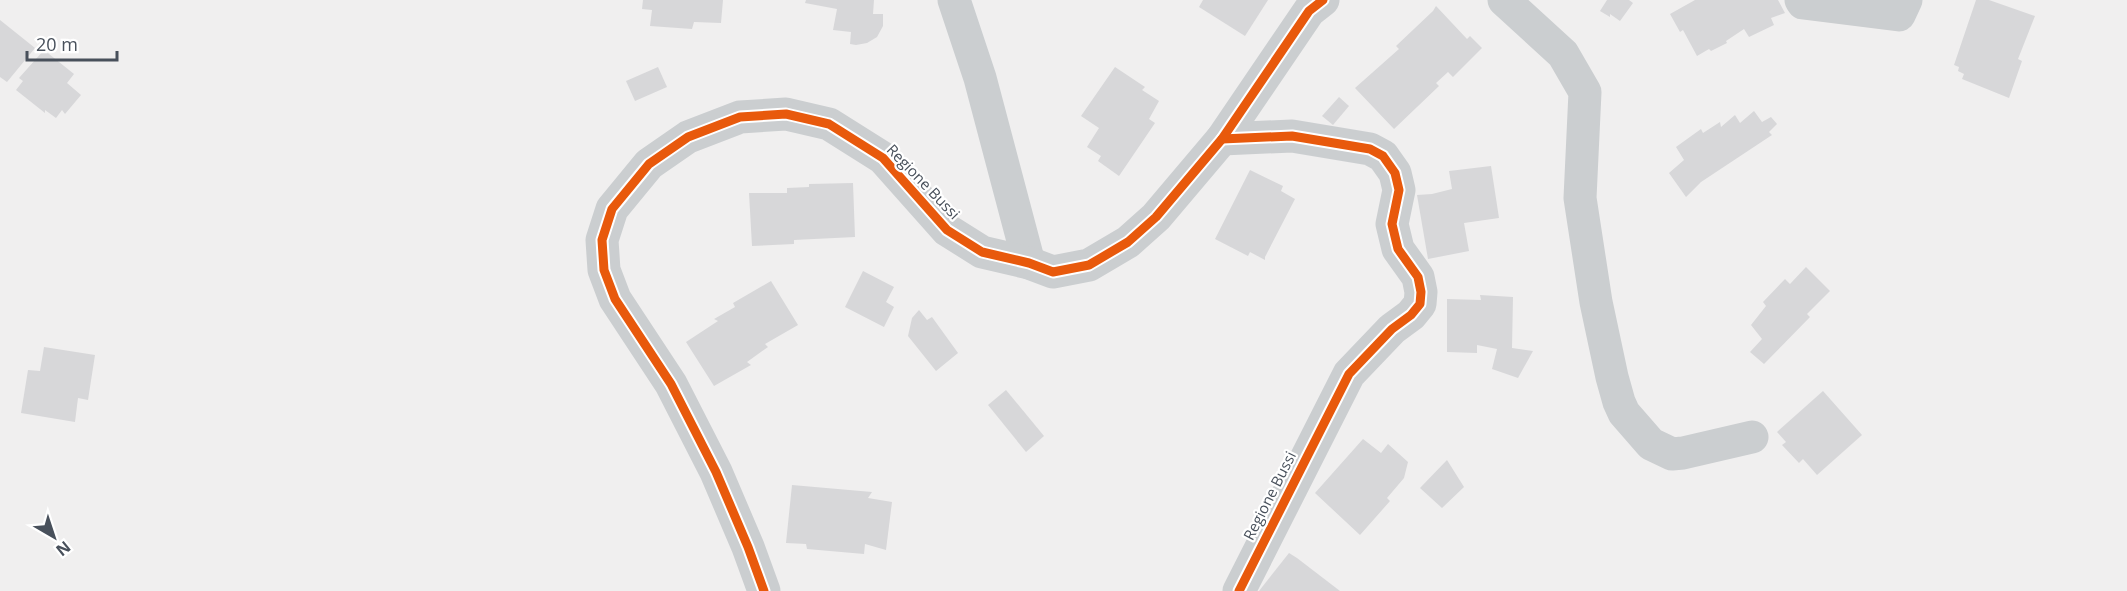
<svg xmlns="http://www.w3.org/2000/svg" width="2127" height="591" viewBox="0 0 2127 591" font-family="'Open Sans',sans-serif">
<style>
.building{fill:#d7d7d9}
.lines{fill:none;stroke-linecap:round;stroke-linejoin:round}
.street{stroke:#cbced0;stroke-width:33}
.cycleway-casing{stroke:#fff;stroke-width:13}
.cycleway{stroke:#e8590c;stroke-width:9}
.labels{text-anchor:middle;stroke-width:4.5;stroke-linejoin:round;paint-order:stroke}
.street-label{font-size:15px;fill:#48505b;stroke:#fff}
</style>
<rect width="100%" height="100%" fill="#f0efef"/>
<g class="building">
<polygon points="643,0 723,0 721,23 694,22 692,29 650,26 652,10 642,9"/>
<polygon points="806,0 874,0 873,14 883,14 883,26 877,37 867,43 856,45 850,44 851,32 833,30 837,9 805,3"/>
<polygon points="1203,0 1268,0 1245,36 1199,7"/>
<polygon points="1607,0 1629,0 1633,3 1620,21 1610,14 1610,17 1600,11"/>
<polygon points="1695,0 1778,0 1785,13 1771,18 1774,25 1749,37 1744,29 1726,41 1727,43 1711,51 1709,49 1697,56 1683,30 1680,32 1670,14"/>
<polygon points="1976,0 1989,0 2035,16 2018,59 2022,61 2009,98 1962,79 1964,74 1958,71 1959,67 1954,65"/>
<polygon points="1436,6 1467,39 1470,36 1482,48 1453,77 1448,72 1436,83 1439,86 1394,129 1355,88 1399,49 1396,46 1433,11"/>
<polygon points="0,20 35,48 7,82 0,77"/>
<polygon points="44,50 74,74 67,83 81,95 65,114 62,110 56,118 45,110 45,113 16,90 23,81 19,78"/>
<polygon points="658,67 667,87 635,101 626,81"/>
<polygon points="1115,67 1145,87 1142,90 1159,101 1149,119 1155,123 1119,176 1098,161 1101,156 1087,147 1099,128 1081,116"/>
<polygon points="1339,97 1349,106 1333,125 1322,116"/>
<polygon points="1754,111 1762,122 1771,117 1777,124 1769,132 1772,135 1701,182 1686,197 1669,173 1684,160 1676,147 1701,129 1703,133 1720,122 1721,127 1735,115 1740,123"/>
<polygon points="1491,166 1499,218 1464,223 1469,251 1428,259 1417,195 1432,194 1452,189 1449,171"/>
<polygon points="1250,170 1283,186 1281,191 1295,199 1265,257 1265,260 1250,252 1248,256 1215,239"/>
<polygon points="853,183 855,237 794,240 794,244 752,246 749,193 787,193 787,188 809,187 809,184"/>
<polygon points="1806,267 1830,291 1807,314 1810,317 1764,364 1750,352 1762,339 1751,325 1766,306 1763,302 1785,279 1790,284"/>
<polygon points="863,271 894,287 886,302 894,307 884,327 845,307"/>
<polygon points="771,281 798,325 765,344 768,347 747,362 751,365 714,386 686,342 718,321 714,319 735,307 733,303"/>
<polygon points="1480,295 1513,297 1512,348 1533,351 1518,378 1492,369 1497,349 1477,345 1477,353 1447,352 1447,299 1481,300"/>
<polygon points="919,310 927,320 932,317 958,353 936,371 908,336 912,318"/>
<polygon points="44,347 95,355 88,400 78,398 75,422 21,413 28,370 40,371"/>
<polygon points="1006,390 1044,436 1026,452 988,405"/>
<polygon points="1823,391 1862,435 1817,475 1803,459 1799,463 1782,445 1786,442 1777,432"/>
<polygon points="1363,439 1381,453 1388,444 1408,462 1404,478 1387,498 1390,501 1360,535 1315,493"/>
<polygon points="1447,460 1464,487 1442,508 1420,488"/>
<polygon points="792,485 872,492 868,498 892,502 886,550 865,544 864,554 807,549 806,544 786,543"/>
<polygon points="1289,553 1297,558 1340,591 1259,591"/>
</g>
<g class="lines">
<g class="street">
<polyline points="954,0 980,78 1029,263"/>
<polyline points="1504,0 1563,54 1585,92 1580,198 1596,302 1612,377 1619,402 1624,413 1651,444 1672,454 1683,453 1752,437"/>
<polyline points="1801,0 1803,3 1899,15 1906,0"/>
<polyline points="1222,139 1292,136 1370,149 1383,156 1395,173 1399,190 1392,224 1398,249 1418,277 1421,292 1420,304 1411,315 1392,329 1349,374 1239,591"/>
<polyline points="764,591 748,547 716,472 671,384 615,299 604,270 602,240 612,209 649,164 688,137 740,117 786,114 829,124 883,158 947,230 982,252 1029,263 1053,272 1089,265 1128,242 1156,217 1222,139 1309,11 1323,0"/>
</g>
<defs>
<g id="cycleway">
<polyline points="1222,139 1292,136 1370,149 1383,156 1395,173 1399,190 1392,224 1398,249 1418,277 1421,292 1420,304 1411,315 1392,329 1349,374 1239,591"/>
<polyline points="764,591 748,547 716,472 671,384 615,299 604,270 602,240 612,209 649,164 688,137 740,117 786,114 829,124 883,158 947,230 982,252 1029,263 1053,272 1089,265 1128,242 1156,217 1222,139 1309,11 1323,0"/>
</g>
</defs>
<use href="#cycleway" class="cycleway-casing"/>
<use href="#cycleway" class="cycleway"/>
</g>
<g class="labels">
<g class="street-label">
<text transform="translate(923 182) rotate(46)" y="5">Regione Bussi</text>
<text transform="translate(1270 496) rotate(-63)" y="5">Regione Bussi</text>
</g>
</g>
<g transform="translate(54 537) rotate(141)" stroke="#ffffff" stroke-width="4.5" paint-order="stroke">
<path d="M0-4.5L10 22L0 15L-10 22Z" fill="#48505b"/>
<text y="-9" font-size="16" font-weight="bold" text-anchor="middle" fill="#48505b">N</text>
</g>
<path d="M27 51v9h90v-9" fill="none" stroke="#48505b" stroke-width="3"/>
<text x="36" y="51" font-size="18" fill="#48505b" stroke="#ffffff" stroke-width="4.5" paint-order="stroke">20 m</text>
</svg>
